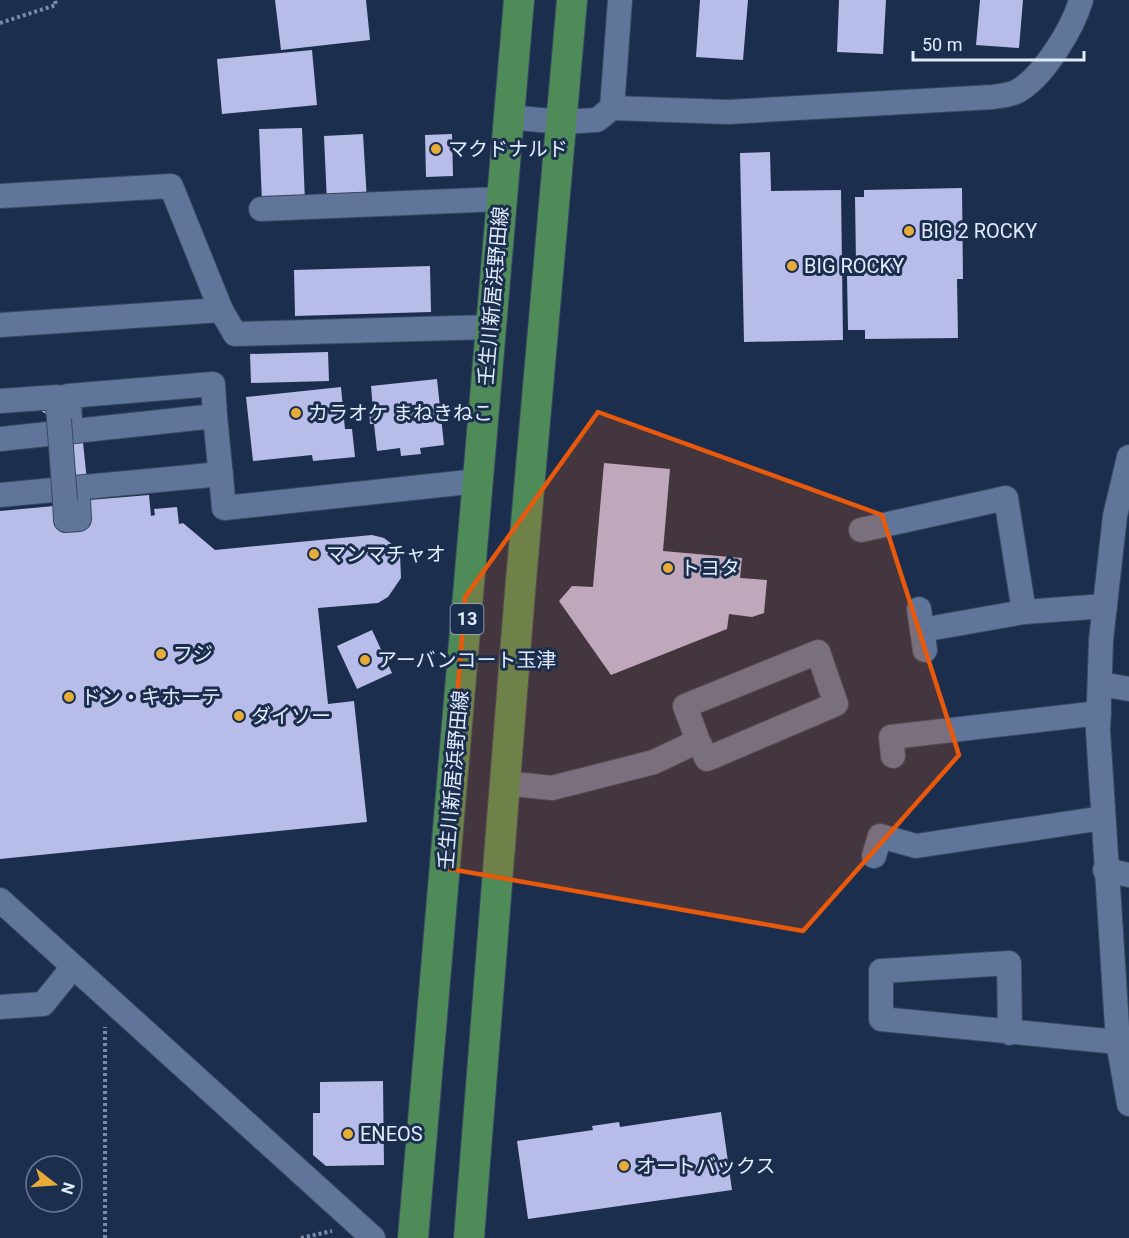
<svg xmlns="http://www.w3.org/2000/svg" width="1129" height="1238" viewBox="0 0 1129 1238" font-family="Roboto,'Noto Sans JP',sans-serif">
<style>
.building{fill:#b7bce9}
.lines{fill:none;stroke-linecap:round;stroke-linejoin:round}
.minor-casing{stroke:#394862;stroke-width:26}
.major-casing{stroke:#394862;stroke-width:32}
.path{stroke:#7d8ca4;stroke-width:4;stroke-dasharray:3 3;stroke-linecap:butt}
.minor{stroke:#5f7599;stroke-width:24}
.major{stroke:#4f8b58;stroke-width:30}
.minor-bridge-casing{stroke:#394862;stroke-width:26;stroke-linecap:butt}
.minor-bridge{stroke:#5f7599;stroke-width:24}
.marked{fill:#e8590c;fill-opacity:0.2;stroke:#e8590c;stroke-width:4.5;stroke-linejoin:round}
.poi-dot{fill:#e7ac37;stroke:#1b2e4d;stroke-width:2}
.labels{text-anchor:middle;stroke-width:6;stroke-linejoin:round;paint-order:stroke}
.shield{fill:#1b2e4d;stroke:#a5b2c7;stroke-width:1.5}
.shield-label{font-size:18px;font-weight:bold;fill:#e0ebfb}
.poi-label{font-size:20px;fill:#e0ebfb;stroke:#1b2e4d;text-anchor:start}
.street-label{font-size:20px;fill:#e0ebfb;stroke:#1b2e4d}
</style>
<rect width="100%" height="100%" fill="#1b2e4d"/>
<g class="building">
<polygon points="275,0 366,0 370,40 281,50"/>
<polygon points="700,0 748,0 743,60 696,57"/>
<polygon points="839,0 886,0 883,54 837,52"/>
<polygon points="980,0 1023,0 1019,48 976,45"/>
<polygon points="312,50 317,105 222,114 217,59"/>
<polygon points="302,128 305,202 262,203 259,129"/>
<polygon points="363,134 367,201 327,203 324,136"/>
<polygon points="452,134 453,176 426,177 425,135"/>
<polygon points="770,152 771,191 841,190 843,340 744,342 740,153"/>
<polygon points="962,188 963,279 957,279 958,338 865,339 865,330 848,330 847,276 864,276 864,264 856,264 855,197 864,197 864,190"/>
<polygon points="430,266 431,312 295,316 294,270"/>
<polygon points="328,352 329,381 251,383 250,354"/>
<polygon points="437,379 444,445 420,448 421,454 401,456 400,448 377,451 374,424 370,424 369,411 373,410 371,386"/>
<polygon points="341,387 345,429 352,429 355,457 313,461 312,455 253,461 246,397"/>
<polygon points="84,405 80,414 89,500 149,495 151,516 155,515 154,509 177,507 179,524 183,523 215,550 372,535 384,538 393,545 400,555 401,578 388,597 378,603 318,608 328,704 354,701 367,822 0,859 0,511 54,506 46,414 37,408"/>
<polygon points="604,463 670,469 663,551 742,558 740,578 767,580 764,613 752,617 729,614 727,629 611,675 559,601 572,586 593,587"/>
<polygon points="372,630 392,673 357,689 337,646"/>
<polygon points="383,1081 384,1165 326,1166 313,1155 313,1113 320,1113 320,1082"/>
<polygon points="721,1112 732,1190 528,1219 517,1141 593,1130 592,1126 619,1122 620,1127"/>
</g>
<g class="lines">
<defs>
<g id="minor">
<path d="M 612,108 L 728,112 L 993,97 C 1000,96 1009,95 1016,92 C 1043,78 1073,28 1081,0"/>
<polyline points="509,117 561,122 597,120 612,108 620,0"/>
<polyline points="0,196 171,186 221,310 235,334 491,327"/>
<polyline points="261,209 501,199"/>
<polyline points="0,325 221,310"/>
<polyline points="0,401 57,397 59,420"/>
<polyline points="70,418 68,396 213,384 215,416"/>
<polyline points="0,439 215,416 224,508 478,481"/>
<polyline points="1129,457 1115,516 1101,640 1098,731 1118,1042 1129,1104"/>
<polyline points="0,495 221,474"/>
<polyline points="65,501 66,520 79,519 78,498"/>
<polyline points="861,530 1006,498 1024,612"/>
<polyline points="919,609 925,650"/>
<polyline points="922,630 1024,612 1105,606"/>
<polyline points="1100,684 1129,689"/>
<polyline points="893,756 891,737 1099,713"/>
<polyline points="504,783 552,788 654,762 698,741 685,706 818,652 836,704 707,759 698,741"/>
<polyline points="874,856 880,836 916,846 1103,818"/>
<polyline points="1105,870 1129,875"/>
<polyline points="0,900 373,1238"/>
<polyline points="0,1007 43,1004 73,967"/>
<polyline points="1010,1033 1009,963 881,971 881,1019 1118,1042"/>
</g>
<g id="major">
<polyline points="413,1238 519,0"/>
<polyline points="469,1238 520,592 572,0"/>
</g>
</defs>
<use href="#minor" class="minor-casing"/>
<use href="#major" class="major-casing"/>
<g class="path">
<polyline points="0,23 56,5 55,0"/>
<polyline points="105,1238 105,1027"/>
<polyline points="301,1238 332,1231"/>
</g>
<use href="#minor" class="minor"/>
<use href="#major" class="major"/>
<defs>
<polyline id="minor-bridge" points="59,420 65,501"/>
</defs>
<use href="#minor-bridge" class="minor-bridge-casing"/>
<use href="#minor-bridge" class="minor-bridge"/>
</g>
<path class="marked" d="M 598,412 L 882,515 L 959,755 L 803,931 L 444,868 L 465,597 Z"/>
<g class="poi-dot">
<circle cx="436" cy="149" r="6"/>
<circle cx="909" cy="231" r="6"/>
<circle cx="792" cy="266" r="6"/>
<circle cx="296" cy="413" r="6"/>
<circle cx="314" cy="554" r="6"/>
<circle cx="668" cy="568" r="6"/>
<circle cx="161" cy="654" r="6"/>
<circle cx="365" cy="660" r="6"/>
<circle cx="69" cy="697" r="6"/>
<circle cx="239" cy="716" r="6"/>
<circle cx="348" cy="1134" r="6"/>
<circle cx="624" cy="1166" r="6"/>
</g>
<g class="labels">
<rect class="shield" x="450.5" y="604" width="33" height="30" rx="4.5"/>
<g class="shield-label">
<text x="467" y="625">13</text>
</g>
<g class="poi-label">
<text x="448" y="156">マクドナルド</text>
<text x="921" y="238">BIG 2 ROCKY</text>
<text x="804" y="273">BIG ROCKY</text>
<text x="308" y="420">カラオケ まねきねこ</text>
<text x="326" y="561">マンマチャオ</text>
<text x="680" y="575">トヨタ</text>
<text x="173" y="661">フジ</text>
<text x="377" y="667">アーバンコート玉津</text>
<text x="81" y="704">ドン・キホーテ</text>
<text x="251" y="723">ダイソー</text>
<text x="360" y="1141">ENEOS</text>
<text x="636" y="1173">オートバックス</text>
</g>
<g class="street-label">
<text transform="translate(493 296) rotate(-85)" y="7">壬生川新居浜野田線</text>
<text transform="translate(453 780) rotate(-85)" y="7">壬生川新居浜野田線</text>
</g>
</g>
<g transform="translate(54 1184) rotate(107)"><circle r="28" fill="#1b2e4d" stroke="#6a7a93" stroke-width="1.5"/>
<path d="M0-4.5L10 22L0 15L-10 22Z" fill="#e7ac37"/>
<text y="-9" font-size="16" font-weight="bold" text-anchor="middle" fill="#e0ebfb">N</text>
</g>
<path d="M913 51v9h171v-9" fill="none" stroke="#e0ebfb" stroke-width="3"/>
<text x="922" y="51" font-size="18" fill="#e0ebfb" stroke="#1b2e4d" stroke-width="4.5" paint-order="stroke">50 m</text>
</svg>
